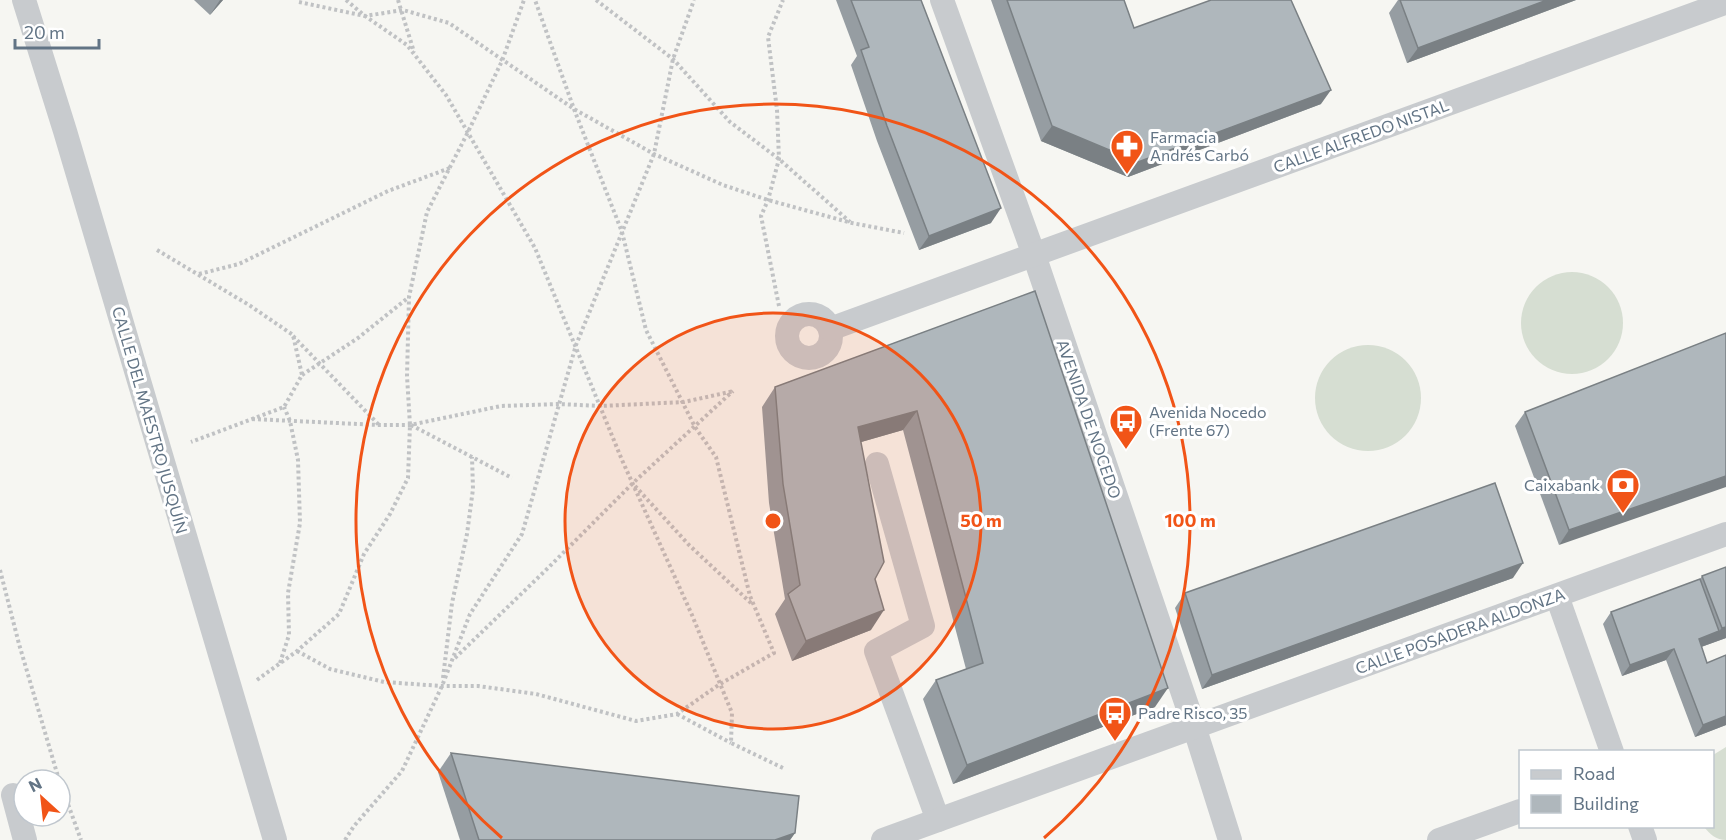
<svg xmlns="http://www.w3.org/2000/svg" width="1726" height="840" viewBox="0 0 1726 840" font-family="Commissioner,sans-serif">
<style>
.green{fill:#d6ded2}
.lines{fill:none;stroke-linecap:round;stroke-linejoin:round}
.path{stroke:#c0c2c4;stroke-width:4;stroke-dasharray:3 3;stroke-linecap:butt}
.minor{stroke:#c8cbce;stroke-width:24}
.wall{fill:#969da2}
.shaded-wall{fill:#7a8084}
.building{fill:#afb7bc;stroke:#7a8084;stroke-width:1.5}
.ring{fill:none;stroke:#f15417;stroke-width:3}
.labels{text-anchor:middle;stroke-width:6;stroke-linejoin:round;paint-order:stroke}
.street-label{font-size:16px;fill:#627485;stroke:#fff}
.poi-label{font-size:16px;fill:#627485;stroke:#fff;text-anchor:start}
.centre{fill:#f15417;stroke:#fff;stroke-width:3}
.ring-label{font-size:18px;text-anchor:middle;font-weight:bold;fill:#f15417;stroke:#fff;stroke-width:6;stroke-linejoin:round;paint-order:stroke}
</style>
<rect width="100%" height="100%" fill="#f6f6f2"/>
<g class="green">
<circle cx="1572" cy="323" r="51"/>
<circle cx="1368" cy="398" r="53"/>
<path d="M 1726,747 L 1726,840 C 1716,840 1710,834 1704,827 L 1712,826 L 1713,755 Z"/>
</g>
<g class="lines">
<g class="path">
<polyline points="346,0 365,16 407,45 446,95 535,248 622,460 692,615 732,713 731,743 783,768"/>
<polyline points="398,0 414,52"/>
<polyline points="596,0 673,59 730,122 779,159 850,222"/>
<polyline points="299,2 365,16 403,10 449,23 574,109 654,154 723,185 768,200 852,223 904,233"/>
<polyline points="157,250 249,305 293,335 302,375 284,407 191,442"/>
<polyline points="199,274 239,264 388,191 450,168"/>
<polyline points="779,306 761,216 768,200 779,159 777,110 768,37 783,0"/>
<polyline points="293,336 379,425"/>
<polyline points="302,375 358,338 409,297"/>
<polyline points="252,419 379,425 410,425 501,406 559,404 601,406 684,402 734,391"/>
<polyline points="411,425 512,478"/>
<polyline points="635,486 689,545 752,604"/>
<polyline points="0,570 19,644 59,780"/>
<polyline points="297,651 330,669 384,682 442,686 478,686 536,694 636,721 677,714 720,684 774,653 750,596 716,457 695,427 646,330 622,232 574,109 535,0"/>
<polyline points="455,658 548,568 633,483 733,391"/>
<polyline points="280,663 289,635 288,593 300,523 298,460 290,421 284,407"/>
<polyline points="443,678 452,603 467,534 473,489 472,457"/>
<polyline points="257,680 297,651 339,614 364,554 390,514 408,478 410,425 407,376 409,297 427,212 467,134 502,61 524,0"/>
<polyline points="677,714 731,743"/>
<polyline points="60,782 81,840"/>
<polyline points="345,840 354,826 402,771 442,686 470,614 522,534 576,345 654,154 673,59 694,0"/>
</g>
<g class="minor">
<polyline points="24,0 65,131 275,840"/>
<polyline points="942,0 1034,255 1194,726 1230,840"/>
<circle cx="809" cy="336" r="22"/>
<polyline points="830,329 1722,4"/>
<polyline points="877,464 923,626 876,651 938,820"/>
<polyline points="1557,596 1612,752"/>
<polyline points="13,795 25,840"/>
<polyline points="1640,826 1645,840"/>
<polyline points="883,840 1726,534"/>
<polyline points="1439,840 1520,811"/>
</g>
</g>
<g class="wall">
<polygon points="194,0 223,0 210,15"/>
<polygon points="836,0 921,0 991,223 919,250 877,141 851,65 857,56"/>
<polygon points="991,0 1124,0 1134,28 1321,104 1128,177 1041,141"/>
<polygon points="1398,0 1576,0 1407,63 1389,13"/>
<polygon points="1035,291 1155,707 953,784 923,699 936,680 966,669 903,430 861,442 875,579 871,630 792,661 775,614 785,599 769,503 762,407 775,387"/>
<polygon points="1726,333 1559,545 1515,426 1525,412"/>
<polygon points="1702,576 1726,638 1701,647 1707,663 1726,655 1726,725 1695,737 1666,660 1622,676 1603,624 1611,612 1700,579"/>
<polygon points="1513,578 1202,689 1175,608 1185,593"/>
<polygon points="451,753 795,833 790,840 460,840 438,772"/>
</g>
<g class="shaded-wall">
<polygon points="220,0 223,0 210,15"/>
<polygon points="1547,0 1576,0 1407,63 1418,48"/>
<polygon points="1331,90 1321,104 1128,177 1041,141 1052,126"/>
<polygon points="1001,208 991,223 919,250 929,236"/>
<polygon points="917,411 903,430 844,447 858,427"/>
<polygon points="1726,476 1726,487 1559,545 1569,530"/>
<polygon points="1523,563 1513,578 1202,689 1212,675"/>
<polygon points="884,610 871,630 792,661 806,641"/>
<polygon points="1726,627 1726,638 1690,651 1699,639 1719,631 1722,628"/>
<polygon points="1674,649 1666,660 1622,676 1630,665"/>
<polygon points="1168,688 1155,707 953,784 967,765"/>
<polygon points="1726,716 1726,725 1695,737 1703,725"/>
<polygon points="795,833 790,840 775,840"/>
</g>
<g class="building">
<polygon points="851,0 921,0 1001,208 929,236 887,126 861,50 869,47"/>
<polygon points="1007,0 1124,0 1134,28 1211,0 1291,0 1331,90 1138,162 1052,126"/>
<polygon points="1400,0 1547,0 1418,48"/>
<polygon points="1035,291 1168,688 967,765 936,680 983,663 917,411 858,427 884,562 875,579 884,610 806,641 788,594 800,585 783,484 775,387"/>
<polygon points="1726,333 1726,476 1569,530 1525,412"/>
<polygon points="1495,483 1523,563 1212,675 1185,593"/>
<polygon points="1726,567 1726,627 1722,628 1702,576"/>
<polygon points="1700,579 1719,631 1699,639 1707,663 1726,655 1726,716 1703,725 1674,649 1630,665 1611,612"/>
<polygon points="451,753 799,796 795,833 775,840 479,840"/>
</g>
<circle cx="773" cy="521" r="208" fill="#f15417" fill-opacity=".12"/>
<g class="ring">
<circle cx="773" cy="521" r="208"/>
<path d="M502 838A417 417 0 1 1 1044 838"/>
</g>
<defs>
<symbol id="pharmacy-pin" viewBox="-11 -11 22 30"><path d="M0 17L-7.5 6A9.5 9.5 0 1 1 7.5 6Z" fill="#f15417" stroke="#fff"/><path d="M-2-6h4v4h4v4h-4v4h-4v-4h-4v-4h4Z" fill="#fff"/></symbol>
<symbol id="bus-pin" viewBox="-11 -11 22 30"><path d="M0 17L-7.5 6A9.5 9.5 0 1 1 7.5 6Z" fill="#f15417" stroke="#fff"/><path d="M-5-6H5V4H4V6H2V4H-2V6H-4V4H-5ZM-3.5-4V0h7V-4ZM-3.5 1.2v1.5H-2V1.2ZM2 1.2v1.5H3.5V1.2Z" fill="#fff"/></symbol>
<symbol id="bank-pin" viewBox="-11 -11 22 30"><path d="M0 17L-7.5 6A9.5 9.5 0 1 1 7.5 6Z" fill="#f15417" stroke="#fff"/><path d="M-6-4H6V4H-6ZM0-2.3a2.3 2.3 0 1 0 0 4.6a2.3 2.3 0 1 0 0-4.6Z" fill="#fff"/></symbol>
</defs>
<g fill-rule="evenodd">
<use href="#pharmacy-pin" x="1108" y="127" width="38" height="52"/>
<use href="#bus-pin" x="1107" y="402" width="38" height="52"/>
<use href="#bank-pin" x="1604" y="466" width="38" height="52"/>
<use href="#bus-pin" x="1096" y="694" width="38" height="52"/>
</g>
<g class="labels">
<g class="street-label">
<text transform="translate(1361 136) rotate(-20)" y="6">CALLE ALFREDO NISTAL</text>
<text transform="translate(1089 419) rotate(71)" y="6">AVENIDA DE NOCEDO</text>
<text transform="translate(150 420) rotate(74)" y="6">CALLE DEL MAESTRO JUSQUÍN</text>
<text transform="translate(1460 631) rotate(-20)" y="6">CALLE POSADERA ALDONZA</text>
</g>
<g class="poi-label">
<text x="1150" y="143">Farmacia<tspan x="1150" dy="18">Andrés Carbó</tspan></text>
<text x="1149" y="418">Avenida Nocedo<tspan x="1149" dy="18">(Frente 67)</tspan></text>
<text x="1600" y="491" text-anchor="end">Caixabank</text>
<text x="1138" y="719">Padre Risco, 35</text>
</g>
</g>
<circle cx="773" cy="521" r="9" class="centre"/>
<g class="ring-label">
<text x="981" y="527">50 m</text>
<text x="1190" y="527">100 m</text>
</g>
<rect x="1519" y="750" width="195" height="78" fill="#ffffff" stroke="#c0c7ce" stroke-width="1.5"/>
<rect x="1531" y="770" width="30" height="9" fill="#c8cbce" stroke="#c0c7ce" stroke-width="1.5"/>
<text x="1573" y="780" font-size="18" fill="#627485">Road</text>
<rect x="1531" y="795" width="30" height="18" fill="#afb7bc" stroke="#c0c7ce" stroke-width="1.5"/>
<text x="1573" y="810" font-size="18" fill="#627485">Building</text>
<g transform="translate(42 798) rotate(333)"><circle r="28" fill="#ffffff" stroke="#c0c7ce" stroke-width="1.5"/>
<path d="M0-4.5L10 22L0 15L-10 22Z" fill="#f15417"/>
<text y="-9" font-size="16" font-weight="bold" text-anchor="middle" fill="#627485">N</text>
</g>
<path d="M15 39v9h84v-9" fill="none" stroke="#627485" stroke-width="3"/>
<text x="24" y="39" font-size="18" fill="#627485" stroke="#ffffff" stroke-width="4.5" paint-order="stroke">20 m</text>
</svg>
